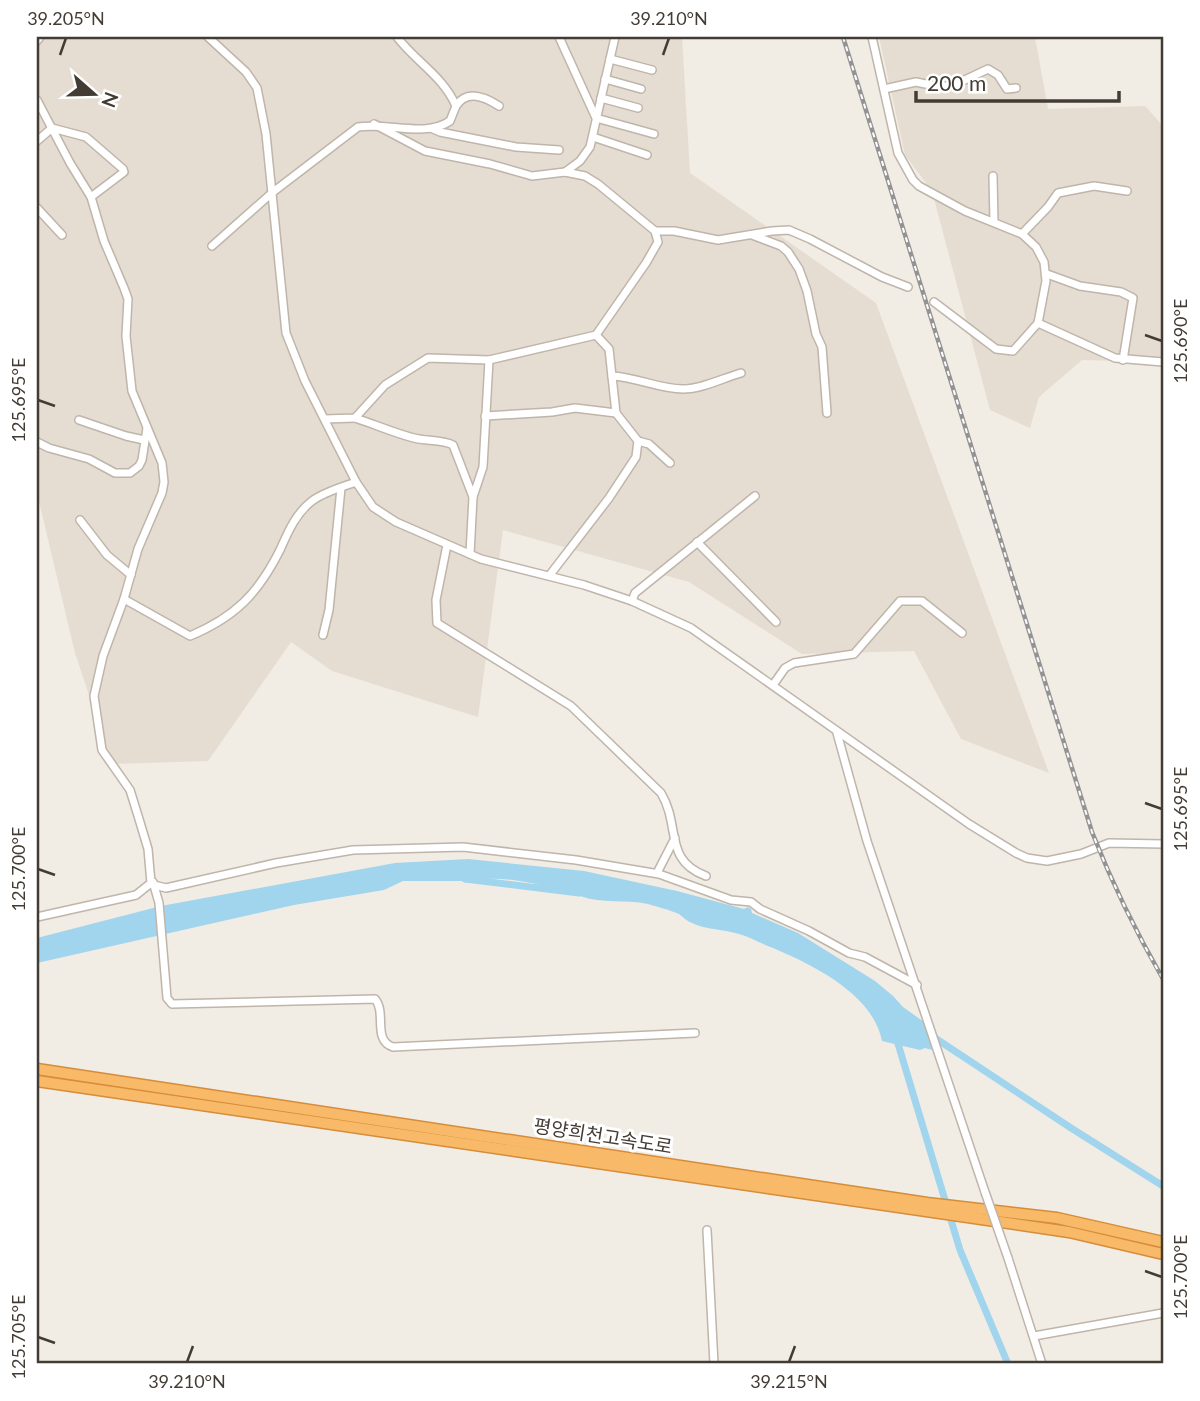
<svg xmlns="http://www.w3.org/2000/svg" width="1200" height="1401" viewBox="0 0 1200 1401" font-family="Lato,'Noto Sans KR',sans-serif">
<style>
.residential{fill:#e5ddd2}
.water{fill:#a1d5ed}
.lines{fill:none;stroke-linecap:round;stroke-linejoin:round}
.canal{stroke:#a1d5ed;stroke-width:7}
.minor-casing{stroke:#bfb5aa;stroke-width:10}
.highway-casing{stroke:#d68c39;stroke-width:13}
.minor{stroke:#fff;stroke-width:7}
.highway{stroke:#f8ba68;stroke-width:10}
.rail-casing{stroke:#939393;stroke-width:4.5}
.rail{stroke:#fff;stroke-width:2;stroke-dasharray:5;stroke-linecap:butt}
.minor-bridge-casing{stroke:#bfb5aa;stroke-width:10;stroke-linecap:butt}
.minor-bridge{stroke:#fff;stroke-width:7}
.ticks{fill:none;stroke:#433c34;stroke-width:2.5}
.labels{text-anchor:middle;stroke-width:6;stroke-linejoin:round;paint-order:stroke}
.street-label{font-size:19px;fill:#433c34;stroke:#fff}
.neatline{fill:none;stroke:#433c34;stroke-width:2.5}
.ticks-label{font-size:18px;text-anchor:middle;fill:#433c34}
</style>
<rect width="100%" height="100%" fill="#f1ece4"/>
<g class="residential">
<polygon points="37,37 682,37 690,173 876,303 1049,773 961,739 914,651 802,654 689,582 503,530 478,717 332,671 291,642 208,761 112,764 75,653 37,493"/>
<polygon points="879,37 1035,37 1048,109 1145,106 1163,126 1163,362 1082,360 1039,397 1030,428 990,410 932,191 905,155"/>
</g>
<path class="water" d="M 468,859 L 584,871 L 677,891 L 744,909 L 748,907 L 751,909 L 752,913 L 798,933 L 875,981 L 893,996 L 903,1007 L 924,1022 L 932,1050 L 925,1048 L 920,1050 L 882,1041 C 873,994 813,965 773,948 C 762,944 750,937 739,934 C 724,929 706,930 692,923 C 687,921 683,917 679,914 C 670,910 658,907 648,904 C 625,899 603,904 580,896 C 552,887 495,871 467,883 L 462,881 L 403,881 L 384,890 L 294,905 L 37,963 L 37,938 L 161,906 L 395,863 Z"/>
<g class="lines">
<g class="canal">
<polyline points="465,879 579,893"/>
<polyline points="929,1034 1071,1128 1163,1186"/>
<polyline points="896,1037 960,1250 1008,1364"/>
</g>
<defs>
<g id="minor">
<polyline points="208,37 246,72 257,88 266,134 286,333 305,381 356,482 373,507 396,522 481,559 584,585 632,601 691,628 969,824 1016,853 1027,858 1047,861 1081,854 1109,843 1163,844"/>
<polyline points="559,37 596,118 654,134"/>
<polyline points="872,37 898,153 913,180 919,186 965,211 1022,234 1036,247 1044,262 1046,281 1038,323 1013,351 996,349 934,302"/>
<polyline points="37,41 40,37"/>
<polyline points="610,59 652,70"/>
<polyline points="605,79 641,89"/>
<polyline points="884,89 916,82 935,86 952,86 988,69 998,75 1007,89 1016,88"/>
<polyline points="601,98 638,108"/>
<polyline points="37,100 70,163 91,197 104,241 124,288 128,299 126,336 132,391 162,463 164,482 162,493 138,549 124,599 103,656 94,696 102,750 130,790 139,819 148,849 151,883 136,895 37,917"/>
<path d="M 456,106 C 467,89 485,97 499,106"/>
<polyline points="433,129 440,132 516,147 559,150"/>
<polyline points="593,137 647,155"/>
<polyline points="37,141 52,128 86,137 123,169 124,172 91,197"/>
<polyline points="565,172 580,161 590,147 615,37"/>
<polyline points="993,176 994,222"/>
<polyline points="37,208 62,235"/>
<polyline points="655,231 674,231 718,240 772,231 789,230 810,239 882,277 908,287"/>
<polyline points="1022,234 1048,207 1058,193 1094,186 1127,191"/>
<polyline points="752,235 781,246 788,252 799,269 807,291 816,334 822,347 827,413"/>
<path d="M 212,246 L 273,192 L 358,127 C 388,122 425,138 450,121 L 456,106 C 443,76 416,62 397,37"/>
<polyline points="1047,274 1080,286 1121,292 1133,298 1123,360"/>
<polyline points="1038,323 1115,358 1163,362"/>
<polyline points="596,335 609,349 616,413 638,441 649,444 670,463"/>
<path d="M 612,376 C 636,377 659,389 683,389 C 702,389 723,378 741,373"/>
<polyline points="485,416 552,412 575,408 616,413"/>
<path d="M 355,418 C 374,424 394,433 414,438 C 425,441 444,440 453,445 L 473,497"/>
<polyline points="325,419 355,418 385,385 428,358 489,360 596,335 646,263 658,242 655,231 598,184 585,176 565,172 532,176 490,164 425,151 374,124"/>
<polyline points="79,420 126,436 144,440"/>
<polyline points="37,442 49,448 89,459 115,473 130,473 139,466 142,460 147,428"/>
<polyline points="80,520 107,555 131,575"/>
<polyline points="697,542 776,622"/>
<path d="M 447,545 L 436,600 L 437,623 L 571,706 L 661,793 C 681,826 663,860 706,876"/>
<polyline points="470,554 473,497 483,467 489,360"/>
<polyline points="549,576 609,498 636,457 638,441"/>
<path d="M 124,599 L 190,636 C 235,617 258,594 280,550 C 288,532 296,513 312,501 C 324,492 342,487 356,482"/>
<polyline points="632,601 635,593 755,496"/>
<polyline points="323,635 329,610 341,488"/>
<polyline points="773,685 785,668 794,663 854,654 900,601 922,601 962,633"/>
<polyline points="837,733 867,841 985,1192"/>
<polyline points="657,873 675,838"/>
<path d="M 153,882 L 159,903 L 167,998 L 172,1004 L 375,999 C 387,1013 372,1040 393,1047 L 695,1033"/>
<polyline points="154,885 166,888 276,863 353,850 463,847 576,860 659,874 731,900 751,902 760,909 809,931 849,953 865,957 917,985"/>
<polyline points="707,1230 714,1364"/>
<polyline points="1008,1258 1042,1364"/>
<polyline points="1034,1336 1163,1313"/>
</g>
<g id="highway">
<polyline points="37,1069 927,1203 1057,1218 1163,1242"/>
<polyline points="37,1081 1069,1232 1163,1254"/>
</g>
</defs>
<use href="#minor" class="minor-casing"/>
<use href="#highway" class="highway-casing"/>
<use href="#minor" class="minor"/>
<use href="#highway" class="highway"/>
<defs>
<path id="rail" d="M 843,37 L 1092,832 C 1112,883 1136,932 1163,979"/>
</defs>
<use href="#rail" class="rail-casing"/>
<use href="#rail" class="rail"/>
<defs>
<polyline id="minor-bridge" points="985,1192 1008,1258"/>
</defs>
<use href="#minor-bridge" class="minor-bridge-casing"/>
<use href="#minor-bridge" class="minor-bridge"/>
</g>
<path class="ticks" d="M 60,55 L 66,38M 663,55 L 669,38M 1145,335 L 1162,341M 38,400 L 55,406M 1145,803 L 1162,809M 38,869 L 55,875M 1145,1271 L 1162,1277M 38,1337 L 55,1343M 187,1362 L 193,1346M 789,1362 L 795,1346"/>
<g class="labels">
<g class="street-label">
<text transform="translate(603 1136) rotate(9)" y="7">평양희천고속도로</text>
</g>
</g>
<rect width="1200" height="1401" fill="none" stroke="#ffffff" stroke-width="77"/>
<g transform="translate(94 94) rotate(110)" stroke="#ffffff" stroke-width="5" paint-order="stroke">
<path d="M0-5L12 26L0 18L-12 26Z" fill="#433c34"/>
<text y="-10" font-size="19" font-weight="bold" text-anchor="middle" fill="#433c34">N</text>
</g>
<path d="M916 91v10h203v-10" fill="none" stroke="#433c34" stroke-width="3.5"/>
<text x="927" y="91" font-size="21" fill="#433c34" stroke="#ffffff" stroke-width="5" paint-order="stroke">200 m</text>
<rect x="38" y="38" width="1124" height="1324" class="neatline"/>
<g class="ticks-label">
<text x="66" y="25">39.205°N</text>
<text x="669" y="25">39.210°N</text>
<text transform="translate(1181 341) rotate(-90)" y="6">125.690°E</text>
<text transform="translate(19 400) rotate(-90)" y="6">125.695°E</text>
<text transform="translate(1181 809) rotate(-90)" y="6">125.695°E</text>
<text transform="translate(19 869) rotate(-90)" y="6">125.700°E</text>
<text transform="translate(1181 1277) rotate(-90)" y="6">125.700°E</text>
<text transform="translate(19 1337) rotate(-90)" y="6">125.705°E</text>
<text x="187" y="1388">39.210°N</text>
<text x="789" y="1388">39.215°N</text>
</g>
</svg>
